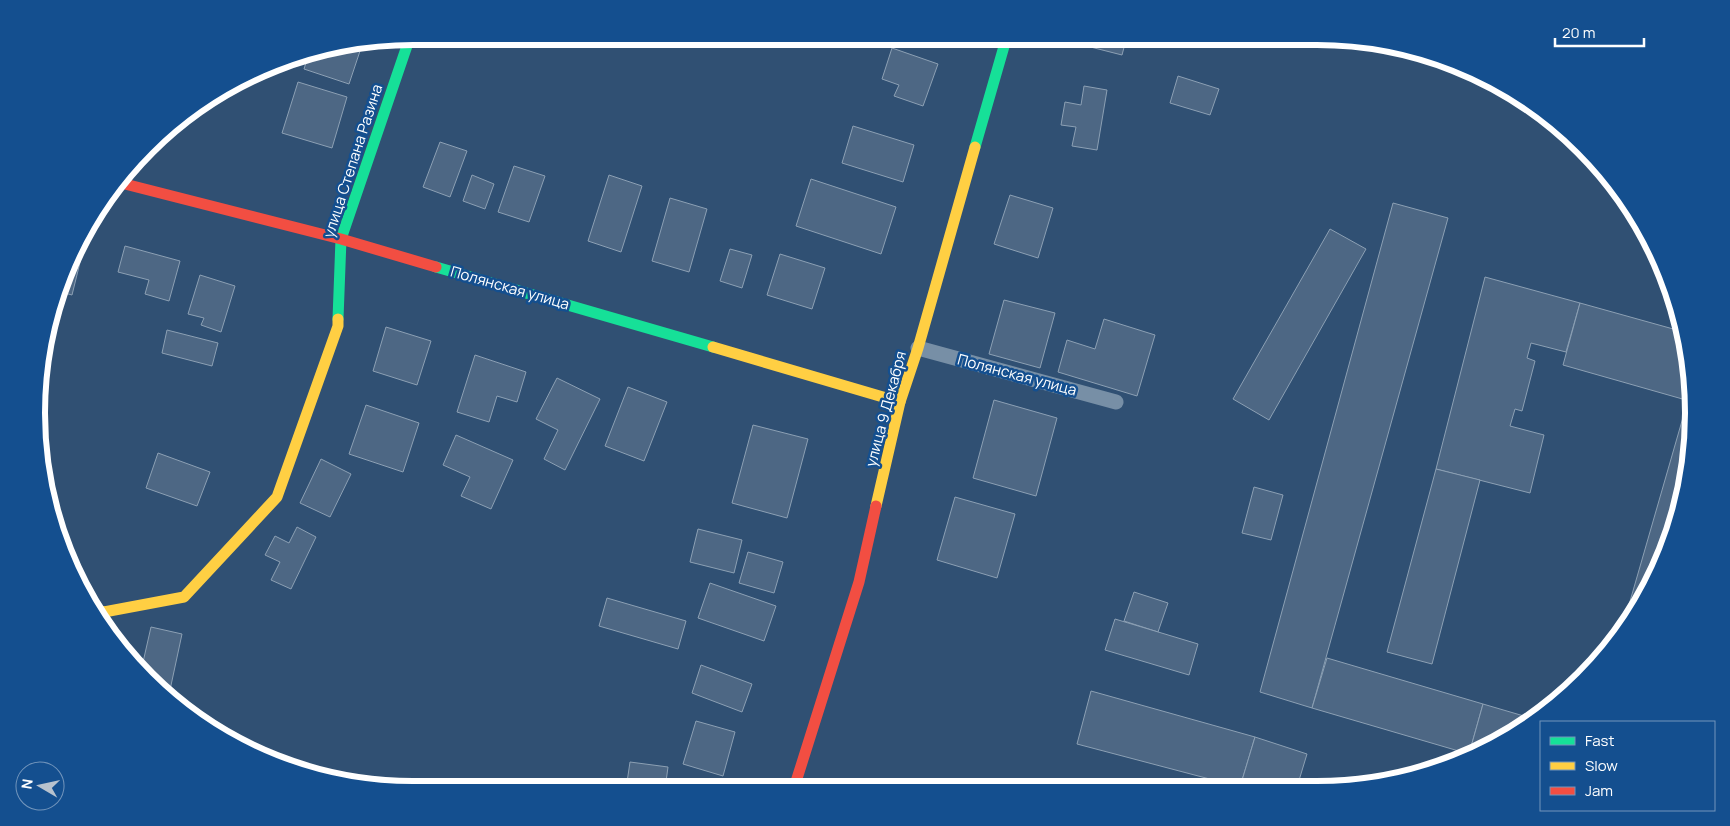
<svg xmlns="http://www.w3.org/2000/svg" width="1730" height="826" viewBox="0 0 1730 826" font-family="Manrope,sans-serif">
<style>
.building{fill:#4d6784;stroke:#8ca0b4}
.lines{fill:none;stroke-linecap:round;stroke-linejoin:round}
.lane{stroke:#778fa6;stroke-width:15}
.fast{stroke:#16e098;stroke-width:11}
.slow{stroke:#ffcf43;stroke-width:11}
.jam{stroke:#f24e42;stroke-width:11}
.labels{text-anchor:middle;stroke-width:5;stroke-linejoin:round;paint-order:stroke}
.street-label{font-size:15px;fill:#fff;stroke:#144f8f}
.rim{fill:none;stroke:#fff;stroke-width:6}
</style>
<rect width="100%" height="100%" fill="#305073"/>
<g class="building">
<polygon points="921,36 941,36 940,42"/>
<polygon points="1060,36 1127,36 1122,55 1059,39"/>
<polygon points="362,45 349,84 304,69 309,53"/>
<polygon points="892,48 938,64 923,106 894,96 899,85 882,79"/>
<polygon points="1178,76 1219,89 1210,115 1170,103"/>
<polygon points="298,82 347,97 332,148 282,133"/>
<polygon points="1084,86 1107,90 1097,150 1072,146 1076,127 1061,125 1065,102 1081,105"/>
<polygon points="853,126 914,145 903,182 842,163"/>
<polygon points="440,142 467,151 450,197 423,187"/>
<polygon points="514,166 545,176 529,222 498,212"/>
<polygon points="472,175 494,184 485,209 463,201"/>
<polygon points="609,175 642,186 621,252 588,241"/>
<polygon points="811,179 896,207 881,254 796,226"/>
<polygon points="1010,195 1053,208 1038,258 994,244"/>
<polygon points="670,198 707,209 689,272 652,261"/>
<polygon points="1393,203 1448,218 1312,708 1260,692"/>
<polygon points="1330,229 1366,249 1269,420 1233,399"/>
<polygon points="85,230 88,230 72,295 61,292"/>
<polygon points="125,246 180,261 169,301 145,294 149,280 118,272"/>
<polygon points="730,249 752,255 742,288 720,281"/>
<polygon points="780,254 825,268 812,309 767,295"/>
<polygon points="200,275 235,286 221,332 201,325 204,318 188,314"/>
<polygon points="1485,277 1580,303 1566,352 1531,343 1527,358 1535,361 1522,411 1515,409 1510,426 1544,435 1530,493 1436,469"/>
<polygon points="1004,300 1055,313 1040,368 989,354"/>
<polygon points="1580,303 1684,332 1687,340 1693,402 1563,365"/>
<polygon points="1104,319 1155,335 1137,396 1058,372 1067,340 1095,349"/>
<polygon points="386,327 431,341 417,385 373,371"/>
<polygon points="167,330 218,343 212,366 162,353"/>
<polygon points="475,355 526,372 517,402 497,396 489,422 457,412"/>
<polygon points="557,378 600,399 565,470 544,459 558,430 536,419"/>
<polygon points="628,387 667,402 644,461 605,446"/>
<polygon points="994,400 1057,418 1036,496 973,478"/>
<polygon points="1688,400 1693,402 1694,413 1686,487 1665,557 1620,636"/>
<polygon points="366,405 419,423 403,472 349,454"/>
<polygon points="753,425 808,439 787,518 732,503"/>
<polygon points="456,435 513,460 491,509 461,496 470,477 443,465"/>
<polygon points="158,453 210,472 197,506 146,488"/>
<polygon points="321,459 351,474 330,517 300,503"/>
<polygon points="1436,469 1480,480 1432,664 1387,652"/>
<polygon points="1254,487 1283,495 1271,540 1242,533"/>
<polygon points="955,497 1015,514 997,578 937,560"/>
<polygon points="297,527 316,537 291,589 271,580 280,562 265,555 275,536 289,543"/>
<polygon points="698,529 742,540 734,573 690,562"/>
<polygon points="748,552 783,562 774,593 739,583"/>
<polygon points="710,583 776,606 764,641 698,618"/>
<polygon points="1134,592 1168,603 1158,632 1124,621"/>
<polygon points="607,598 686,621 678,649 599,626"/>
<polygon points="1115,619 1198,644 1189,675 1105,650"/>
<polygon points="151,627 182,634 170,690 156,687 141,671"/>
<polygon points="1327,658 1483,704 1469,754 1312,708"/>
<polygon points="701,665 752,684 742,712 692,693"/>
<polygon points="1091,691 1255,737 1240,787 1077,744"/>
<polygon points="1483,704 1534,719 1471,755 1469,754"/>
<polygon points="696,721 735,732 723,776 683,764"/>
<polygon points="1255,737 1307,754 1297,787 1240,787"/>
<polygon points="630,762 668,767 665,789 626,789"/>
<polygon points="696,780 723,788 723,789 693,789"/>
</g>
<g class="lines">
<polyline class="lane" points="918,348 1116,402"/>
<g class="fast">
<polyline points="975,147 1007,36"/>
<polyline points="436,267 713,347"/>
<polyline points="338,319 341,239 410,37"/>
</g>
<g class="slow">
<polyline points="713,347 900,402"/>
<polyline points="876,506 900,402 918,348 975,147"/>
<polyline points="94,610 104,612 184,597 277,497 338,326 338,319"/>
</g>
<g class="jam">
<polyline points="117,182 341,239 436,267"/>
<polyline points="794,788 859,582 876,506"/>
</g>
</g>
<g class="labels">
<g class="street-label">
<text transform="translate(353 161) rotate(-72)" y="5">улица Степана Разина</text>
<text transform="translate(510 288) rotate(16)" y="5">Полянская улица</text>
<text transform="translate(1017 375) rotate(15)" y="5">Полянская улица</text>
<text transform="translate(886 409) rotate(-75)" y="5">улица 9 Декабря</text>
</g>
</g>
<path d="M0 0H1730V826H0ZM413 45H1317A368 368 0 0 1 1685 413V413A368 368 0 0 1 1317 781H413A368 368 0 0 1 45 413V413A368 368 0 0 1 413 45Z" fill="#144f8f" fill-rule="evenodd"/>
<path class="rim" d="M413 45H1317A368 368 0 0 1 1685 413V413A368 368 0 0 1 1317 781H413A368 368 0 0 1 45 413V413A368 368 0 0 1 413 45Z"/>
<rect x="1540" y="721" width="175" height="90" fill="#144f8f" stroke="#7295bc"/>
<rect x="1550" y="737" width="25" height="8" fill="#16e098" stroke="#7295bc"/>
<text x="1585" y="746" font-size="15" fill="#ffffff">Fast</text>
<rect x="1550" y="762" width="25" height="8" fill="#ffcf43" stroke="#7295bc"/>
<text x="1585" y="771" font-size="15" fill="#ffffff">Slow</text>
<rect x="1550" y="787" width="25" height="8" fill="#f24e42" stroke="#7295bc"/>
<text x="1585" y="796" font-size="15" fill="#ffffff">Jam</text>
<g transform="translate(40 786) rotate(279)"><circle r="24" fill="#144f8f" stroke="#7295bc"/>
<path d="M0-4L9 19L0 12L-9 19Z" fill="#b7c2ce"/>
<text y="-8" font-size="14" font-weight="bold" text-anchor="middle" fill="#ffffff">N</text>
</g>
<path d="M1555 38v8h89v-8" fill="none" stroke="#ffffff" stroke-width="2.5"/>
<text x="1562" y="38" font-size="15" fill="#ffffff" stroke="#144f8f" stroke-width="4" paint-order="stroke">20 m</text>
</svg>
